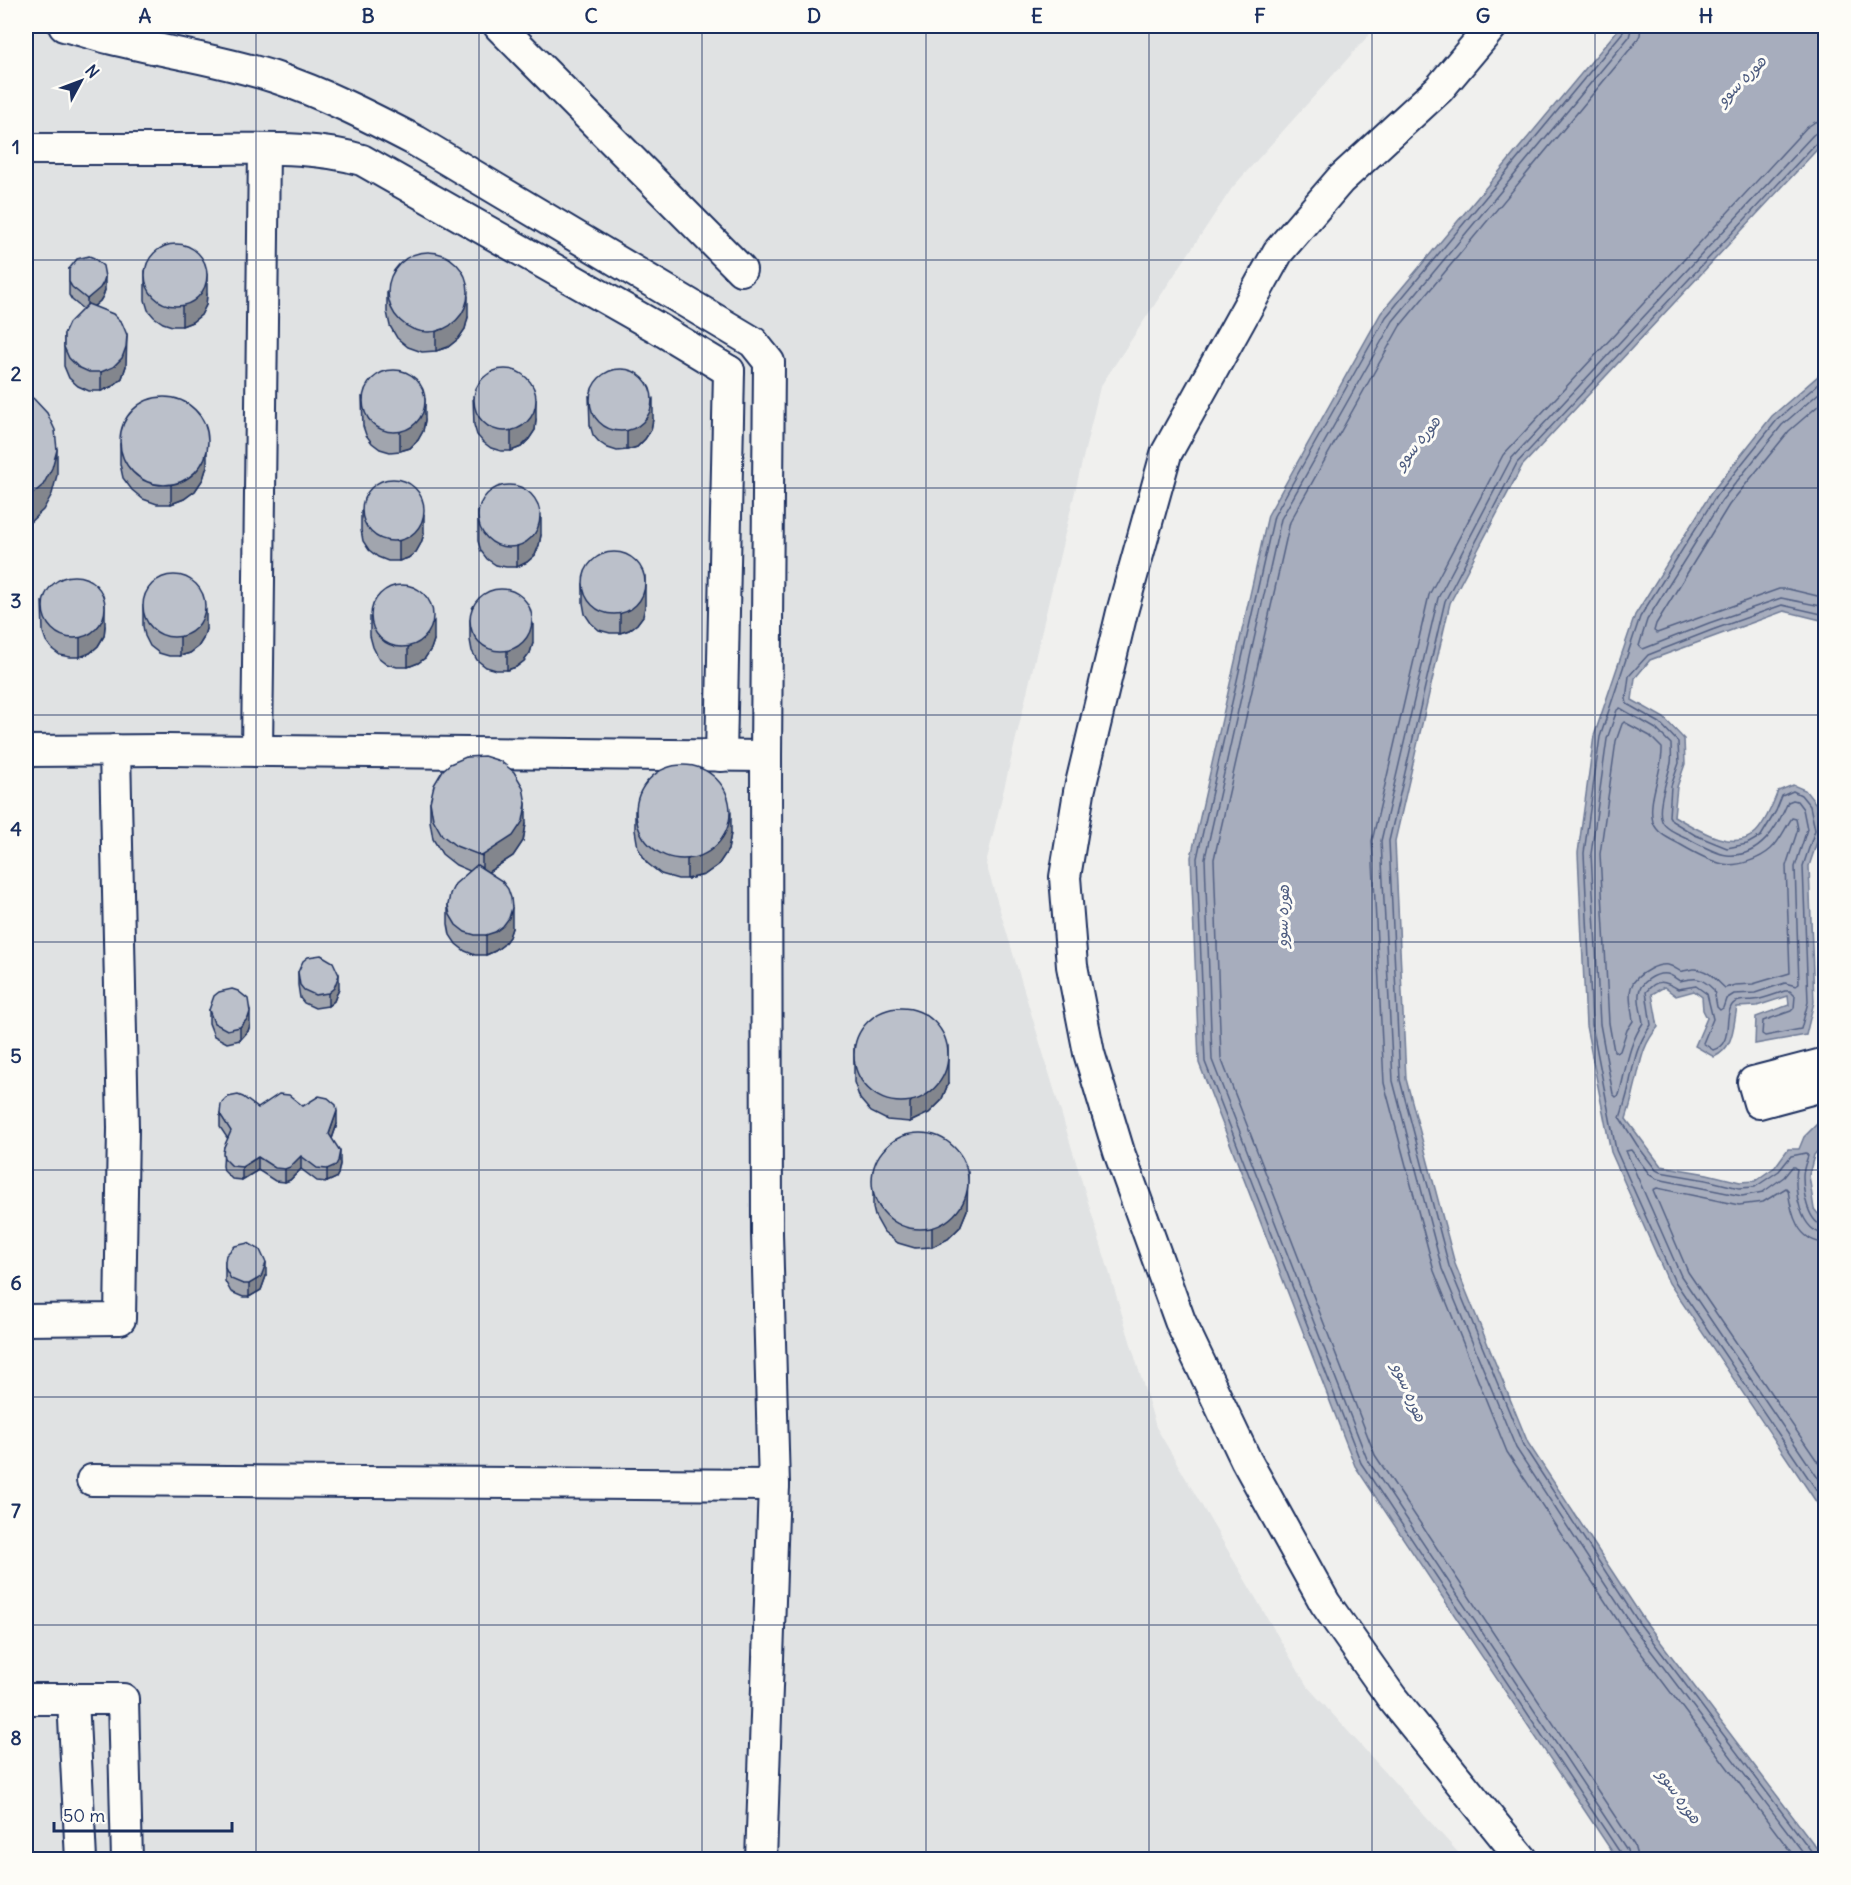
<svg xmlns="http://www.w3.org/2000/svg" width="1851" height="1885" viewBox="0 0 1851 1885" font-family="Delius,'Playpen Sans Arabic',sans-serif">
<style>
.built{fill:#e0e2e3}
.water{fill:#a7adbd;stroke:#6f7b97;stroke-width:1.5}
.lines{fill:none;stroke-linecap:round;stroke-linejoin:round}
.shore{stroke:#536184;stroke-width:1.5}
.minor-casing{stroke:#1b2f5e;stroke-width:34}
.minor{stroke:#fdfcf7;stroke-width:30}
.wall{fill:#a1a5ae;stroke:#1b2f5e;stroke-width:1.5}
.shaded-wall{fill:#83868d;stroke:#1b2f5e;stroke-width:1.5}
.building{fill:#bbc0ca;stroke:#1b2f5e;stroke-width:1.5}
.grid{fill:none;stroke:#1b2f5e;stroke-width:1.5;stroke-opacity:0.55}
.labels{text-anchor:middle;stroke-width:6;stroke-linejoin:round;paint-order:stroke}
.water-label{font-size:16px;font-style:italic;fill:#4c5b7f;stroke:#fdfcf7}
.neatline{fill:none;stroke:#1b2f5e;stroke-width:2}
.grid-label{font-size:20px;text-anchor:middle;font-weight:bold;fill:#1b2f5e}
</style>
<rect width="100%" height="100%" fill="#f0f0ee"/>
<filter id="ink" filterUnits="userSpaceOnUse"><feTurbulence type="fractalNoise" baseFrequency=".0167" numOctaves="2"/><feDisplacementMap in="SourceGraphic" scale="12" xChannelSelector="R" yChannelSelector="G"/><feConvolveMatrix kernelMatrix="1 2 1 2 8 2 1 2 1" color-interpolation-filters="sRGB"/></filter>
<g filter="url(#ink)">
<polygon class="built" points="26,26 1377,26 1232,188 1100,387 986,864 1156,1427 1307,1686 1464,1859 26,1860"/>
<g class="water">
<polygon points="1621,26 1825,26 1825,141 1522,466 1450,603 1395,841 1406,1079 1455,1264 1528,1443 1644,1620 1825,1859 1617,1859 1355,1466 1199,1063 1191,857 1268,515 1381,313"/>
<path d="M 1825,370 L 1825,621 L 1784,611 L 1650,660 L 1635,678 L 1632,700 L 1664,718 L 1684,739 L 1685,764 L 1677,787 L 1674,816 C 1695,828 1734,854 1756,832 C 1766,822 1773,804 1778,791 L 1793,785 L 1805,790 L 1816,804 L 1821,830 L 1809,866 L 1814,1002 L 1806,1035 L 1755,1044 L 1756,1017 L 1789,1005 L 1788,996 L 1757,1006 L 1737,1007 C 1733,1027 1734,1048 1714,1057 L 1695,1046 L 1707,1018 L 1703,1010 L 1702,997 L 1694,991 L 1676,996 L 1664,987 L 1652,994 L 1658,1027 C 1640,1048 1641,1065 1634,1090 C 1632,1100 1629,1109 1626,1119 L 1661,1166 L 1707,1174 L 1740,1182 L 1755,1181 L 1775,1167 L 1788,1149 L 1799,1149 L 1804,1137 L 1825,1116 L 1825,1146 L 1823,1145 L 1814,1155 L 1809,1175 L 1814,1209 L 1826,1223 L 1825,1515 L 1669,1283 L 1611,1152 L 1586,1026 L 1578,853 L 1594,736 L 1635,615 L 1711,493 L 1772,416 Z"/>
</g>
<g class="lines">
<g class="shore">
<polyline points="1826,377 1777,420 1716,496 1640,617 1600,737 1584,853 1592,1025 1616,1150 1674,1280 1826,1504"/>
<polyline points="1826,387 1782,425 1722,500 1647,620 1639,646 1643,649 1709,623 1781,598 1826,607"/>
<polyline points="1826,399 1789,431 1729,505 1656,624 1654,631 1657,633 1779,589 1788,589 1826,598"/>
<path d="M 1826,615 L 1782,605 L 1712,630 L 1648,655 L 1629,676 L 1626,699 L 1627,704 L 1660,723 L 1678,742 L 1679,763 L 1671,786 L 1669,816 L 1672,821 L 1695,835 L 1727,848 L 1747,844 L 1761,836 L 1776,811 L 1782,796 L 1793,791 L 1801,795 L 1810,806 L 1815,830 L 1803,866 L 1808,1002 L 1801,1029 L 1765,1036 L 1762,1034 L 1763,1021 L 1791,1011 L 1794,1008 L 1795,996 L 1790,991 L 1785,991 C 1775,994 1764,999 1754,1000 C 1748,1001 1736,999 1732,1005 C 1723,1017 1734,1044 1713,1050 L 1703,1043 L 1713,1019 L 1707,994 L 1696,986 L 1678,989 C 1665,981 1657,978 1646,992 L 1651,1025 C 1636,1046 1634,1062 1629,1086 C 1627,1097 1623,1108 1620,1118 L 1637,1145 L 1656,1170 L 1660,1172 L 1706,1180 L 1739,1188 L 1755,1187 L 1779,1171 L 1791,1156 L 1806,1153 L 1808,1156 C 1806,1162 1803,1169 1803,1176 C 1803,1191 1807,1224 1826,1227"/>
<path d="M 1620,708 L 1656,729 L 1671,744 C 1671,750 1672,757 1671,763 C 1668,777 1656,807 1662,821 C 1666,830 1681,835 1689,839 C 1698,844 1717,854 1727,855 C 1760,858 1777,828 1788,802 L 1793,800 L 1797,801 L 1803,809 L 1807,829 L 1795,867 L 1799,984 L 1796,986 L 1785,983 L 1755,993 L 1734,994 L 1726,999 L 1723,1008 L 1720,1010 L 1717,1007 L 1714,990 C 1701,977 1697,977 1680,981 C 1676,979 1672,975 1667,974 C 1656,972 1639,983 1639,994 C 1638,1004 1642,1014 1643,1023 C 1628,1045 1626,1070 1619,1095 L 1616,1097 L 1613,1094 L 1600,1024 L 1591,854 L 1607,739 L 1617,710 Z"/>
<path d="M 1624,722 L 1650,736 L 1662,748 C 1663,771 1647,800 1653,822 C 1657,834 1670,839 1681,845 C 1693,852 1709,861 1723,864 C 1738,867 1760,859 1771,849 C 1780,841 1785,828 1792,818 L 1796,819 L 1798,829 L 1786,866 L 1790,973 L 1753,984 L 1735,985 L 1725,988 C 1716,980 1708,969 1694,969 C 1690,969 1684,972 1680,971 C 1676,969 1673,966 1668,965 C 1661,964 1656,966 1650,969 C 1623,983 1630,996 1633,1021 L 1627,1030 L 1620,1051 L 1617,1053 L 1614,1051 L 1609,1023 L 1600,854 L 1616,741 L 1622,724 Z"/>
<path d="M 1826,1234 C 1800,1233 1793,1189 1797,1169 L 1795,1167 L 1792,1167 L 1784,1177 L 1763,1192 L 1742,1196 L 1657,1179 L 1650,1175 L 1631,1150 L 1626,1151 L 1681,1276 L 1826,1490"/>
<path d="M 1826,1243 C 1797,1242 1791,1213 1788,1190 L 1786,1188 L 1763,1202 L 1739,1205 L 1657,1188 L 1653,1190 L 1688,1272 L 1826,1474"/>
<polyline points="1622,1860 1621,1854 1361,1463 1205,1062 1197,858 1274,516 1386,317 1623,32 1625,26"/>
<polyline points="1629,1860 1627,1850 1367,1459 1212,1060 1205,858 1281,519 1393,321 1629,37 1632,26"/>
<polyline points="1638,1860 1634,1845 1375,1455 1221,1058 1214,859 1290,522 1400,326 1636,42 1640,35 1641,26"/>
<polyline points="1797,1860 1626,1633 1507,1452 1434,1271 1384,1083 1372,841 1429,595 1503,455 1806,128 1815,122 1826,121"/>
<polyline points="1809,1860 1633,1627 1516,1448 1442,1269 1393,1081 1381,841 1438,598 1511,459 1813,135 1819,131 1826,130"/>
<polyline points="1818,1860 1639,1623 1523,1445 1449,1266 1400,1080 1389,841 1445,601 1517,463 1819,140 1826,137"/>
</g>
<defs>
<g id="minor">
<path d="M 64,26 C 80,30 96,35 112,39 C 166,52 221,60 274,77 C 323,93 370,117 416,141 L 753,342 L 769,362 L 766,756 L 767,1233 L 774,1485 L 761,1860"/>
<polyline points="499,26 741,270"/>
<polyline points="1492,26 1439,89 1340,180 1278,252 1166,454 1122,612 1079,792 1065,877 1072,966 1089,1053 1119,1152 1180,1321 1246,1460 1325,1603 1392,1698 1523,1860"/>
<path d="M 26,149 C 88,149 150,149 213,149 C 262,149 314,146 362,160 L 656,327 L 729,371"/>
<polyline points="26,751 166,750 766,756"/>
<polyline points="257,751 264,149"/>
<polyline points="721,756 729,371"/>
<polyline points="1826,1063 1753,1082 1759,1103 1826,1085"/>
<polyline points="26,1320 120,1319 123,1128 115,750"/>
<polyline points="92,1480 774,1485"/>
<polyline points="26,1699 123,1699 127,1860"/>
<polyline points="73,1699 81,1860"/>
</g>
</defs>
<use href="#minor" class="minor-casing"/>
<use href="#minor" class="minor"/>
</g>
<g class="wall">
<polygon points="69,269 105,290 103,296 100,301 94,306 126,366 122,378 113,386 101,391 89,391 78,386 69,378 64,366 64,334 83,309 72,300 69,295"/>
<polygon points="145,271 207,294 206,305 201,315 192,322 182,326 172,326 163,323 154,317 148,310 145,300"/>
<polygon points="387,293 468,317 465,329 458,339 448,347 436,351 422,352 408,347 397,338 390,326 387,312"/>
<polygon points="473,396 536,419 535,430 529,439 521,447 511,451 501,451 491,448 483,442 477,435 474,425"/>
<polygon points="589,396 653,419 651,430 645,439 637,447 627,450 617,451 608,448 599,442 593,435 590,425"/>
<polygon points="362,397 425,420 423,431 418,440 410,448 400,451 390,452 380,449 372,443 366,435 363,426"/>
<polygon points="120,444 207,466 203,479 195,491 184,499 171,504 157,504 143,499 132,490 123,478 120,464"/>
<polygon points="361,511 424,534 421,543 416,552 408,558 399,561 388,561 378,557 369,550 363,541 361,530"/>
<polygon points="478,512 541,535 539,545 535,555 527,562 517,567 506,567 496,565 487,559 481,551 478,541"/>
<polygon points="583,584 645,607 643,616 637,624 629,630 620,633 610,633 599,630 591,623 585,614 583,603"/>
<polygon points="42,602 105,626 104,636 98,646 90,653 80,657 70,657 60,655 52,649 46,641 43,632"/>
<polygon points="143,606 206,629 203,639 198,647 190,653 180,656 169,656 159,653 150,646 145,636 143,626"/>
<polygon points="370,617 434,640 431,649 425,658 418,663 408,667 397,667 387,664 378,657 373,647 370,636"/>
<polygon points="470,620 533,643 530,653 524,661 516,667 507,670 496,670 486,667 477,660 472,651 470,640"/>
<polygon points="430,802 526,824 523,841 513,856 488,872 512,928 509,937 503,945 495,951 486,955 475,955 465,951 456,944 450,935 448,924 448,905 470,871 456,865 442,854 433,839 430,821"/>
<polygon points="635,811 731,833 728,850 718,865 704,875 687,879 678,879 661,874 647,863 638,848 635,830"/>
<polygon points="298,972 339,988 334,1001 328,1006 315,1008 304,1003 300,998 298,985"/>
<polygon points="209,1010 250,1025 248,1031 240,1040 227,1043 214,1036 209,1023"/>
<polygon points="854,1045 948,1084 941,1101 929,1113 910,1122 887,1120 871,1112 860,1099 854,1082"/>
<polygon points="303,1106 337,1124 332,1139 340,1164 338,1174 336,1178 327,1182 317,1181 301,1169 290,1180 285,1182 275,1181 258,1170 242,1180 232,1179 224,1171 223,1166 224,1147 228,1139 220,1127 220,1114 258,1108"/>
<polygon points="873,1171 967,1210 960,1227 948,1239 932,1247 915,1248 898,1243 884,1232 875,1216 873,1208"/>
<polygon points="225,1261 266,1276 261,1290 249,1297 243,1297 231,1292 225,1281"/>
</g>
<g class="shaded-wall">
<polygon points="207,275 207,294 206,305 201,315 192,322 182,326 182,306"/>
<polygon points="105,277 105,290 103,296 100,301 87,312 87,299"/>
<polygon points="468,297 468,317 465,329 458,339 448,347 436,351 436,332"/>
<polygon points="127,335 126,366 122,378 113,386 101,391 101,372"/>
<polygon points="653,399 653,419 651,430 645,439 637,447 627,450 627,431"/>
<polygon points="425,400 425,420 423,431 418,440 410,448 400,451 400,432"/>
<polygon points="536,400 536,419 535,430 529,439 521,447 511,451 511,431"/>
<polygon points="207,446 207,466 203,479 195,491 184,499 171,504 171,484"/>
<polygon points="57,450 57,475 52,494 43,510 29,523 26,524 26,499"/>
<polygon points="424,515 424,534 421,543 416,552 408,558 399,561 399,541"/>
<polygon points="541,515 541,535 539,545 535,555 527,562 517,567 517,547"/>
<polygon points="645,577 645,607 643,616 637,624 629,630 620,633 620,614"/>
<polygon points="105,606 105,626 104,636 98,646 90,653 80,657 80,638"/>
<polygon points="206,610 206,629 203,639 198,647 190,653 180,656 180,637"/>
<polygon points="434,621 434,640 431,649 425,658 418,663 408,667 408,648"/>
<polygon points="533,624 533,643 530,653 524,661 516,667 507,670 507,651"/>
<polygon points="526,804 526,824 523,841 513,856 482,876 482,856"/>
<polygon points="731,813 731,833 728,850 718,865 704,875 687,879 687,860"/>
<polygon points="512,908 512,928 509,937 503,945 495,951 486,955 486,935"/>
<polygon points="339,975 339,988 334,1001 328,1006 328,993"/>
<polygon points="250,1012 250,1025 248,1031 240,1040 240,1027"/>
<polygon points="948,1047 948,1084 941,1101 929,1113 910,1122 910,1103"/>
<polygon points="337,1111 337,1124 329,1147 329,1134"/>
<polygon points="340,1151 340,1164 338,1174 336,1178 327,1182 327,1169"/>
<polygon points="301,1156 301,1169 290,1180 285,1182 285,1169"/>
<polygon points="258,1157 258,1170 242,1180 242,1167"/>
<polygon points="968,1173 967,1210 960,1227 948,1239 932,1247 932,1227"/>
<polygon points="266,1263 266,1276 261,1290 249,1297 249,1284"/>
</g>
<g class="building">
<circle cx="176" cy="275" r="31"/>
<circle cx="428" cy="292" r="40"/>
<polygon points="89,256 94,258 103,266 105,277 103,283 100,288 87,299 72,287 69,282 69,269 77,259"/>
<polygon points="88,304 113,314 122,323 127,335 126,347 122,358 113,367 101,372 89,372 78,367 69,358 64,347 64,334 69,323"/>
<circle cx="621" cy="400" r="31"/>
<circle cx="505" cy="400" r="31"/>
<circle cx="394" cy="401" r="31"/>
<polygon points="26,393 34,399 47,413 55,430 57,450 52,468 43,485 29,497 26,499"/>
<circle cx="164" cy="441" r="44"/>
<circle cx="393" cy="510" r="31"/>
<circle cx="509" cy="516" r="31"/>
<circle cx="614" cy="583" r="31"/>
<circle cx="174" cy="606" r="31"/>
<circle cx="74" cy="607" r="31"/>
<circle cx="402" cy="616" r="31"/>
<circle cx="501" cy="620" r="31"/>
<polygon points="484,756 500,761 514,772 523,787 526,804 523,821 513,836 482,856 456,846 442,835 433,819 430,802 434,785 443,770 450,764 466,757"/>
<circle cx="683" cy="812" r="47"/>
<polygon points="477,865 502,881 508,889 511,898 512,908 509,918 503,926 495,932 486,935 475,935 465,932 456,925 450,915 448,905 450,894 455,884"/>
<polygon points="321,955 333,962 339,975 334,988 328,993 315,995 304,990 300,985 298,972 303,961 308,957"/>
<polygon points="232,989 238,991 248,999 250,1012 248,1018 240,1027 227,1030 214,1023 209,1010 214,996 219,992"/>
<circle cx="901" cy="1055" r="47"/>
<polygon points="279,1094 289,1095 303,1106 319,1096 328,1098 336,1105 337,1111 329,1134 340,1151 338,1161 336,1165 327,1169 317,1168 301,1156 290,1167 285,1169 275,1168 258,1157 242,1167 232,1166 224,1158 223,1153 224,1147 231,1131 220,1114 221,1104 228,1097 238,1095 243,1097 258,1108"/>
<circle cx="920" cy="1181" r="48"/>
<polygon points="248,1243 260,1250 266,1263 261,1277 249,1284 243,1284 231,1279 225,1268 225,1261 226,1255 235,1246"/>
</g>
</g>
<path class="grid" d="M 256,26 L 256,1860M 479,26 L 479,1860M 702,26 L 702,1860M 926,26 L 926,1860M 1149,26 L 1149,1860M 1372,26 L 1372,1860M 1595,26 L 1595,1860M 26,260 L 1826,260M 26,488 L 1826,488M 26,715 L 1826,715M 26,942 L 1826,942M 26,1170 L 1826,1170M 26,1397 L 1826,1397M 26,1625 L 1826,1625"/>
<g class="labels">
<g class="water-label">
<text transform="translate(1741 80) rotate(-45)" y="6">هوره سوو</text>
<text transform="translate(1417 442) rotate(-51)" y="6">هوره سوو</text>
<text transform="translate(1282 916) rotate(-88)" y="6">هوره سوو</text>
<text transform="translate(1410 1392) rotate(67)" y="6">هوره سوو</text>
<text transform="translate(1680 1796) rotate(55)" y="6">هوره سوو</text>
</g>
</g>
<rect width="1851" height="1885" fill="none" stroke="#fdfcf7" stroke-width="66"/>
<g transform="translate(81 81) rotate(49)" stroke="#fdfcf7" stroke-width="4.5" paint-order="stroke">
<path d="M0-4.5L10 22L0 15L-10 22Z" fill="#1b2f5e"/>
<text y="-9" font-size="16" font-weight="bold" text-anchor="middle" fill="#1b2f5e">N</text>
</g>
<path d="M54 1822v9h178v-9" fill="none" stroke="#1b2f5e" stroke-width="3"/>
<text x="63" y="1822" font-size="18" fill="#1b2f5e" stroke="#fdfcf7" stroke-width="4.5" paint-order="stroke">50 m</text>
<rect x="33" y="33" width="1785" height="1819" class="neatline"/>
<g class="grid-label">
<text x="145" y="23">A</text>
<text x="368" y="23">B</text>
<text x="591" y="23">C</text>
<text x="814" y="23">D</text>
<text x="1037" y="23">E</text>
<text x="1260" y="23">F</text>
<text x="1483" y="23">G</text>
<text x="1706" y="23">H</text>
<text x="16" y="154">1</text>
<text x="16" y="381">2</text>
<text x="16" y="608">3</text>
<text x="16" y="836">4</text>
<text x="16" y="1063">5</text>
<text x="16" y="1290">6</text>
<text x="16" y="1518">7</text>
<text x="16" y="1745">8</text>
</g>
</svg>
